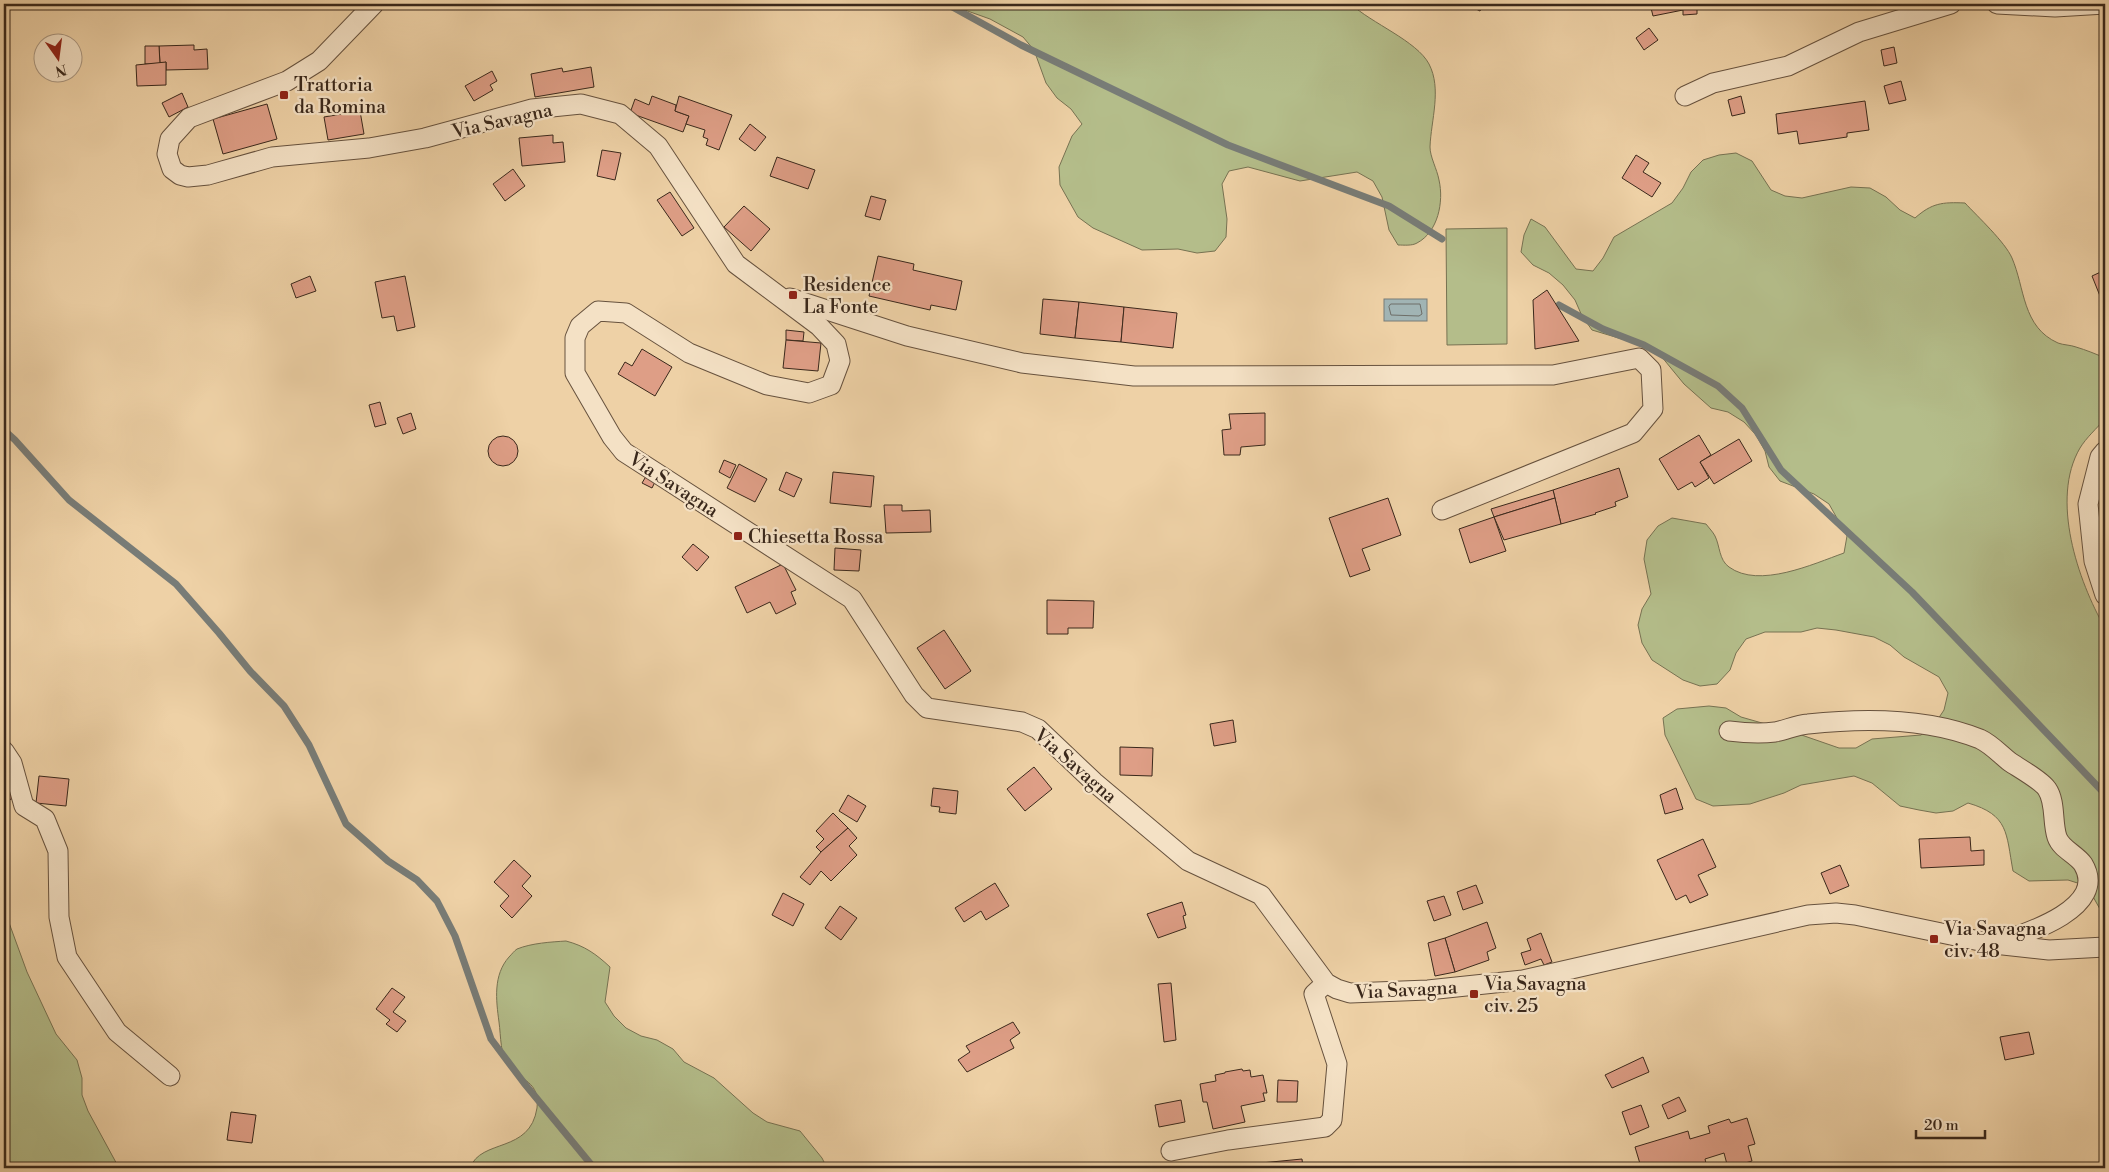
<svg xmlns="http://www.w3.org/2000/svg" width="2109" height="1172" viewBox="0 0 2109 1172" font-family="'Libre Bodoni',serif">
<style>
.green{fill:#b4bd8a;stroke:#777252}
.water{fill:#a1b4b4;stroke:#787c77}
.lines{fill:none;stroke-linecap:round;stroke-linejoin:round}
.shore{stroke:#6e6e68;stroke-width:1}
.stream{stroke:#787c77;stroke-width:7}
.building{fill:#de9e86;stroke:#3a281b}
.minor-casing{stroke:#67523e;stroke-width:21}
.minor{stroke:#f4e1c5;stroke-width:19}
.poi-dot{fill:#8f2418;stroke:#f4e1c5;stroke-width:2}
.labels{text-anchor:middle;stroke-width:4.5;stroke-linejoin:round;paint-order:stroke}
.poi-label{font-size:19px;fill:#3a281b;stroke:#f4e1c5;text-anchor:start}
.street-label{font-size:19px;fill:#3a281b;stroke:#f4e1c5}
</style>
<rect width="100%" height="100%" fill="#eed1a6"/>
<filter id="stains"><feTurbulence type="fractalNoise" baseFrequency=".004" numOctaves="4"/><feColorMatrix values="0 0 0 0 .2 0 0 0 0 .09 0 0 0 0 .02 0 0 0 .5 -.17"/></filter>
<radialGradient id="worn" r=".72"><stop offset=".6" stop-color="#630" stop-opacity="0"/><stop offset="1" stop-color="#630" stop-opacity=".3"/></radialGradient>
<g class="green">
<path d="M 948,4 L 1351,4 C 1371,23 1417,41 1429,64 C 1442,89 1431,120 1430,147 C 1430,157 1437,169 1439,180 C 1444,202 1438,232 1417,243 C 1412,246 1404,245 1398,245 L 1389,230 L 1382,197 L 1373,181 L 1357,172 L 1300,181 L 1248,167 L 1229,171 L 1222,184 L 1227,219 L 1226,237 L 1215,251 L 1197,253 L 1178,249 L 1142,250 L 1093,228 L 1078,217 L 1060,185 L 1059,167 L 1072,136 L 1082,124 L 1071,109 L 1057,98 L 1046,83 L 1034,50 L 1023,37 L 990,19 Z"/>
<path d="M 1736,153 L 1752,161 L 1771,190 L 1785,196 L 1802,198 L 1851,187 L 1870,188 L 1886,197 L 1900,210 L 1915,218 C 1932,203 1942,202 1965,203 C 1978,217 2005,242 2012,258 C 2025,288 2022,327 2058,343 C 2063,345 2071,345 2076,347 C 2086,350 2096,354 2105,358 L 2105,419 C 2097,428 2086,438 2080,448 C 2050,499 2078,581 2105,628 L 2105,918 L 2087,886 L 2068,880 L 2029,881 L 2013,871 C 2006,833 2009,815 1968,803 L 1953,811 L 1936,813 L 1919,810 L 1900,806 L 1872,783 L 1854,776 L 1801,785 L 1784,793 L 1750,804 L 1713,806 L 1696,799 L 1665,735 L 1663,718 L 1677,709 L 1709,706 L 1726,708 L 1741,717 L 1790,731 L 1839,748 L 1856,748 L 1872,739 L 1921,735 L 1934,725 L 1944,710 L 1948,693 L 1939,677 L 1904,657 L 1890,645 L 1874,637 L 1836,630 L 1817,628 L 1801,632 L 1765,632 L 1746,639 L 1736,653 L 1730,670 L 1717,684 L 1700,686 L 1683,680 L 1652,660 L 1642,643 L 1638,625 L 1642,609 L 1651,594 L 1644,559 L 1647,540 L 1658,526 L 1672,518 L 1706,524 C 1709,528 1713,532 1715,536 C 1720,546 1719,560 1729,567 C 1759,589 1813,564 1844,553 L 1847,536 L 1829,504 L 1814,494 L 1780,481 L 1769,467 L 1765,451 L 1756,435 L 1744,422 L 1728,412 L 1711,408 L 1684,384 L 1661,356 L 1645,346 L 1592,330 L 1582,316 L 1575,300 L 1563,285 L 1549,273 L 1533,265 L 1521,252 L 1524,235 L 1531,219 L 1545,227 L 1576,269 L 1593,271 L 1603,258 L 1614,237 L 1672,203 L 1683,188 L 1691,172 L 1703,160 L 1719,155 Z"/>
<polygon points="1507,228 1507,344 1447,345 1446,229"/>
<polygon points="4,909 27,972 56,1034 77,1060 82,1078 82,1095 88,1111 119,1168 4,1168"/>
<path d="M 566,941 C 585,946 596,954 610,967 L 605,1002 L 614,1016 L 626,1028 L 641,1036 L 657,1040 L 673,1049 L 684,1062 L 714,1078 L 753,1113 L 767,1122 L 800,1131 L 822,1158 L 827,1168 L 470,1168 C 481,1138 530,1154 537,1108 C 540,1081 521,1081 509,1067 C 500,1056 501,1036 499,1022 C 496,1000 493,975 509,957 C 512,954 514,951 517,949 C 532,943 551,942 566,941 Z"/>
</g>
<rect class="water" x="1384" y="299" width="43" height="22"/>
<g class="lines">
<polygon class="shore" points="1391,304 1420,304 1422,314 1419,316 1391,315 1389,307"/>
<g class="stream">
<polyline points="947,4 1021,45 1228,145 1389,206 1442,239"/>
<polyline points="1559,305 1603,329 1644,345 1718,386 1742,408 1781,470 1912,592 2105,794"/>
<polyline points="4,430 15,440 69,500 176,584 219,633 250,671 284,706 309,745 346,824 388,861 417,880 437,901 455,936 491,1039 524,1083 594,1168"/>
</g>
</g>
<g class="building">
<polygon points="1466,4 1484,4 1480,11"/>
<polygon points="1650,4 1697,4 1697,14 1683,15 1683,10 1653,16"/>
<polygon points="1649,28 1658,40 1644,50 1636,38"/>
<polygon points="194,45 194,50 207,49 208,69 166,70 166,62 160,64 159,46"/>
<polygon points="145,46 159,46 160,64 145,64"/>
<polygon points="1894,47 1897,63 1884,66 1881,50"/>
<polygon points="166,62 166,85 137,86 136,65"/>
<polygon points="591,67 594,87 535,97 531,74 562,68 563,72"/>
<polygon points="492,71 497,81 490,85 493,90 474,101 465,86"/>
<polygon points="1901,81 1906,100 1889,104 1884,86"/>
<polygon points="182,93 188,107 169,117 162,103"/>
<polygon points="652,96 676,105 675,111 689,116 683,132 630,113 635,99 649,105"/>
<polygon points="679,96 732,115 719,150 706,145 708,139 703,137 705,130 686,124 689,116 675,111"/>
<polygon points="1741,96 1745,113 1732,116 1728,100"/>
<polygon points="1865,101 1869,130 1847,133 1847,137 1799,144 1797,131 1778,134 1776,114"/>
<polygon points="267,104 277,139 223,154 213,119"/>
<polygon points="360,111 364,134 328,140 324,117"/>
<polygon points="750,124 766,137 755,151 739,139"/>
<polygon points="553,135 553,143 563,142 565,162 522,166 519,138"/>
<polygon points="602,150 621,153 615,180 597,176"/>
<polygon points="1636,155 1649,163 1643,172 1661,183 1652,197 1622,178"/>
<polygon points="777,157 815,170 808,189 770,176"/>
<polygon points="513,169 525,186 505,201 493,184"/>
<polygon points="670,192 694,228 682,236 657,200"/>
<polygon points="871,196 886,200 880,220 865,216"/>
<polygon points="744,206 770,229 751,251 724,227"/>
<polygon points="878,256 914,264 913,270 962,281 956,310 931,305 930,310 869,296"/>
<polygon points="2105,270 2105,294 2100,296 2092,276"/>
<polygon points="310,276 316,291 296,298 291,284"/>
<polygon points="405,276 415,327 397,331 394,316 382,318 375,282"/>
<polygon points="1547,290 1579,341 1535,349 1533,300"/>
<polygon points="1043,299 1079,302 1075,338 1040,334"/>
<polygon points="1079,302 1124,307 1121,342 1075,338"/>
<polygon points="1124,307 1177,313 1173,348 1121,342"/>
<polygon points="786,330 804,332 803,341 786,340"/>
<polygon points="786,340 821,343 818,371 783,368"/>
<polygon points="642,349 672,367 655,396 618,374 625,362 632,366"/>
<polygon points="380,402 386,424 375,427 369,405"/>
<polygon points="411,413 416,429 403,434 397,418"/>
<polygon points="1265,413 1265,445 1241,447 1240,455 1224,455 1222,430 1231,429 1229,414"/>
<polygon points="1699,435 1711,455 1700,462 1709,478 1695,487 1692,482 1678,490 1659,459"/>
<circle cx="503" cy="451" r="15"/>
<polygon points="1739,439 1752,461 1714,484 1700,462"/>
<polygon points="724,460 736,465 730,478 719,472"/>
<polygon points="739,464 767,479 755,502 727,488"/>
<polygon points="1619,468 1628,497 1615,502 1616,506 1595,513 1596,514 1561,524 1553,490"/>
<polygon points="786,472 802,479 794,497 779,490"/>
<polygon points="833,472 874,476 871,507 830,503"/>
<polygon points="648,473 657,478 652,488 642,483"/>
<polygon points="1553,490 1555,498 1494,517 1491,509"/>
<polygon points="1388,498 1401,535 1362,549 1370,570 1350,577 1329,518"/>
<polygon points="1555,498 1561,524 1504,540 1494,517"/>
<polygon points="884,505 902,505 902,511 930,510 931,532 886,533"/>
<polygon points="1494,517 1506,551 1470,563 1459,529"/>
<polygon points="693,544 709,557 697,571 682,557"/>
<polygon points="835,548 861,550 859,571 834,570"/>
<polygon points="783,564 796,590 791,592 796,604 776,614 770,602 747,613 735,587"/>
<polygon points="1047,600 1094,601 1093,628 1068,628 1068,634 1047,634"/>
<polygon points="944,630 971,671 945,689 917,648"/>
<polygon points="1233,720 1236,742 1214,746 1210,724"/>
<polygon points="1120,747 1153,748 1152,776 1120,775"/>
<polygon points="4,757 19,797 4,801"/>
<polygon points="1034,767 1052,789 1025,811 1007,789"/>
<polygon points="39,776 69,779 66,806 36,803"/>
<polygon points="933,788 958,791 956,814 939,812 940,807 931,806"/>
<polygon points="1676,788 1683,809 1665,814 1660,795"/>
<polygon points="848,795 866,806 857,822 839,811"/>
<polygon points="833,813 848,828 821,852 816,847 824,839 816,831"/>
<polygon points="848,828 857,838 849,846 857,855 831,881 821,871 810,885 800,877 821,852"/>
<polygon points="1970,837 1971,851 1984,850 1984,865 1921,868 1919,839"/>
<polygon points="1703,839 1716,867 1698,875 1708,895 1690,903 1686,895 1676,900 1657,860"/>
<polygon points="514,860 531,876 522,886 532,896 512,918 500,906 509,896 494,882"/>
<polygon points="1840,865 1849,886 1830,894 1821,873"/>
<polygon points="995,883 1009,906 986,920 981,911 964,922 955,908"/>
<polygon points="1476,885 1483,903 1463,910 1457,892"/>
<polygon points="783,893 804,904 793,926 772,915"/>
<polygon points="1444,896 1451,915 1434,921 1427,901"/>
<polygon points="1182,902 1186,915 1183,916 1186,928 1158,938 1147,914"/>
<polygon points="840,906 857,918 841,940 825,928"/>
<polygon points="1487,922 1496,948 1487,952 1489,960 1455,972 1445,938"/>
<polygon points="1541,933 1552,962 1544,965 1541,959 1525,965 1521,953 1531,950 1527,939"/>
<polygon points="1445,938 1455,972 1435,976 1428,943"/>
<polygon points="1171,983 1176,1040 1164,1042 1158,984"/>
<polygon points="392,988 405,997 393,1012 406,1021 397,1032 386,1024 390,1020 376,1009"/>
<polygon points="1013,1022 1020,1033 1010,1040 1014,1048 967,1072 958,1060 970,1052 966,1046"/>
<polygon points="2029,1032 2034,1054 2005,1060 2000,1037"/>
<polygon points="1643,1057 1649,1072 1612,1088 1605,1075"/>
<polygon points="1242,1069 1243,1071 1250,1070 1251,1077 1263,1075 1267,1093 1263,1093 1265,1101 1241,1106 1245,1122 1213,1129 1207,1102 1203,1102 1200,1084 1216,1081 1215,1075 1225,1073 1225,1072"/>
<polygon points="1278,1080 1298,1081 1297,1102 1277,1102"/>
<polygon points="1679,1097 1686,1111 1668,1119 1662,1105"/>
<polygon points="1181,1100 1185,1122 1159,1127 1155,1105"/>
<polygon points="1641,1105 1649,1127 1630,1135 1622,1112"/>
<polygon points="231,1112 256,1115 252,1143 227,1140"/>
<polygon points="1747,1118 1755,1144 1748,1146 1752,1161 1728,1168 1724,1153 1705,1159 1707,1168 1632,1168 1641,1167 1635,1147 1688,1131 1690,1139 1710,1133 1708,1126 1729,1119 1731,1123"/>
<polygon points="1302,1159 1303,1168 1262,1168 1261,1163"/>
</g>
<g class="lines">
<defs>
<g id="minor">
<polyline points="374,4 319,61 287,81 189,118 170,139 167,154 172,169 180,175 188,177 208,175 272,157 369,148 425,138 532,109 581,104 620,114 658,146 736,264 819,326 836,344 840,361 831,385 809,393 767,385 689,353 626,313 598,311 580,326 575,338 575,373 612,437 624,452 852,599 914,695 927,708 1022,722 1038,729 1094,782 1188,861 1261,895 1326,983 1337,989 1350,993 1428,990 1523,980 1808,915 1836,913 1855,915 1994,944 2049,950 2105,947"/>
<polyline points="1997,4 2055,7 2105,4"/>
<polyline points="1685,96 1713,83 1788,66 1859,32 1951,4"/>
<polyline points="790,298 907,336 1022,363 1134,376 1553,375 1639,358 1651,370 1653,409 1633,433 1442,510"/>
<polyline points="2105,451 2100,457 2088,504 2094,561 2105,595"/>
<path d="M 1729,731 C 1745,733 1759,734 1775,732 C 1786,730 1796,725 1808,724 C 1862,718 1928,718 1980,739 C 1991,744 2001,755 2010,762 C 2019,768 2042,781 2047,789 C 2056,802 2052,822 2057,837 C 2061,849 2076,854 2083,864 C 2109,907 2028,933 2000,942"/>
<polyline points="4,751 12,763 24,806 45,819 58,851 59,917 67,957 117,1032 170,1076"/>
<polyline points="1171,1151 1228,1140 1325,1127 1332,1120 1337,1064 1314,994 1326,983"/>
</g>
</defs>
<use href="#minor" class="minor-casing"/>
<use href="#minor" class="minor"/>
</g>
<g class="poi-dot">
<rect x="279" y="90" width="10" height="10" rx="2.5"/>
<rect x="788" y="290" width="10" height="10" rx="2.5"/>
<rect x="733" y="531" width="10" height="10" rx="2.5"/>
<rect x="1929" y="934" width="10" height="10" rx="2.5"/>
<rect x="1469" y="989" width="10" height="10" rx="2.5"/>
</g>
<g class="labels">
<g class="poi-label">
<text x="294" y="91">Trattoria<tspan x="294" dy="22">da Romina</tspan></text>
<text x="803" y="291">Residence<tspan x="803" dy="22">La Fonte</tspan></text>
<text x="748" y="543">Chiesetta Rossa</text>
<text x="1944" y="935">Via Savagna<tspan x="1944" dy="22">civ. 48</tspan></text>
<text x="1484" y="990">Via Savagna<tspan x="1484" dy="22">civ. 25</tspan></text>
</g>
<g class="street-label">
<text transform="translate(502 120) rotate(-13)" y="7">Via Savagna</text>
<text transform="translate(674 484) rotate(33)" y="7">Via Savagna</text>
<text transform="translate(1076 765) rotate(41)" y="7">Via Savagna</text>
<text transform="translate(1406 989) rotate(-3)" y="7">Via Savagna</text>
</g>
</g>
<rect width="2109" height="1172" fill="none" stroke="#eed1a6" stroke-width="20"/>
<rect x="5" y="5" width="2099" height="1162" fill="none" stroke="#3a281b" stroke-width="2.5"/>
<rect x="10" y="10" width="2089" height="1152" fill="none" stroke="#3a281b"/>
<g transform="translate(58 58) rotate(166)"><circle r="24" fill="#f4e1c5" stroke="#aa9781"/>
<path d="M0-4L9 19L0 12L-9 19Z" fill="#8f2418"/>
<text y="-8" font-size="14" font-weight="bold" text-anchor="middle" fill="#3a281b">N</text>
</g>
<path d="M1916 1130v8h69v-8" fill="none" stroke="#3a281b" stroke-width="2.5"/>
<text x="1924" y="1130" font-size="15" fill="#3a281b" stroke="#f4e1c5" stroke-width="4" paint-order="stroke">20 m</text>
<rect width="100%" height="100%" filter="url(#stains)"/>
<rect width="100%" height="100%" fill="url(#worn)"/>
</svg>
